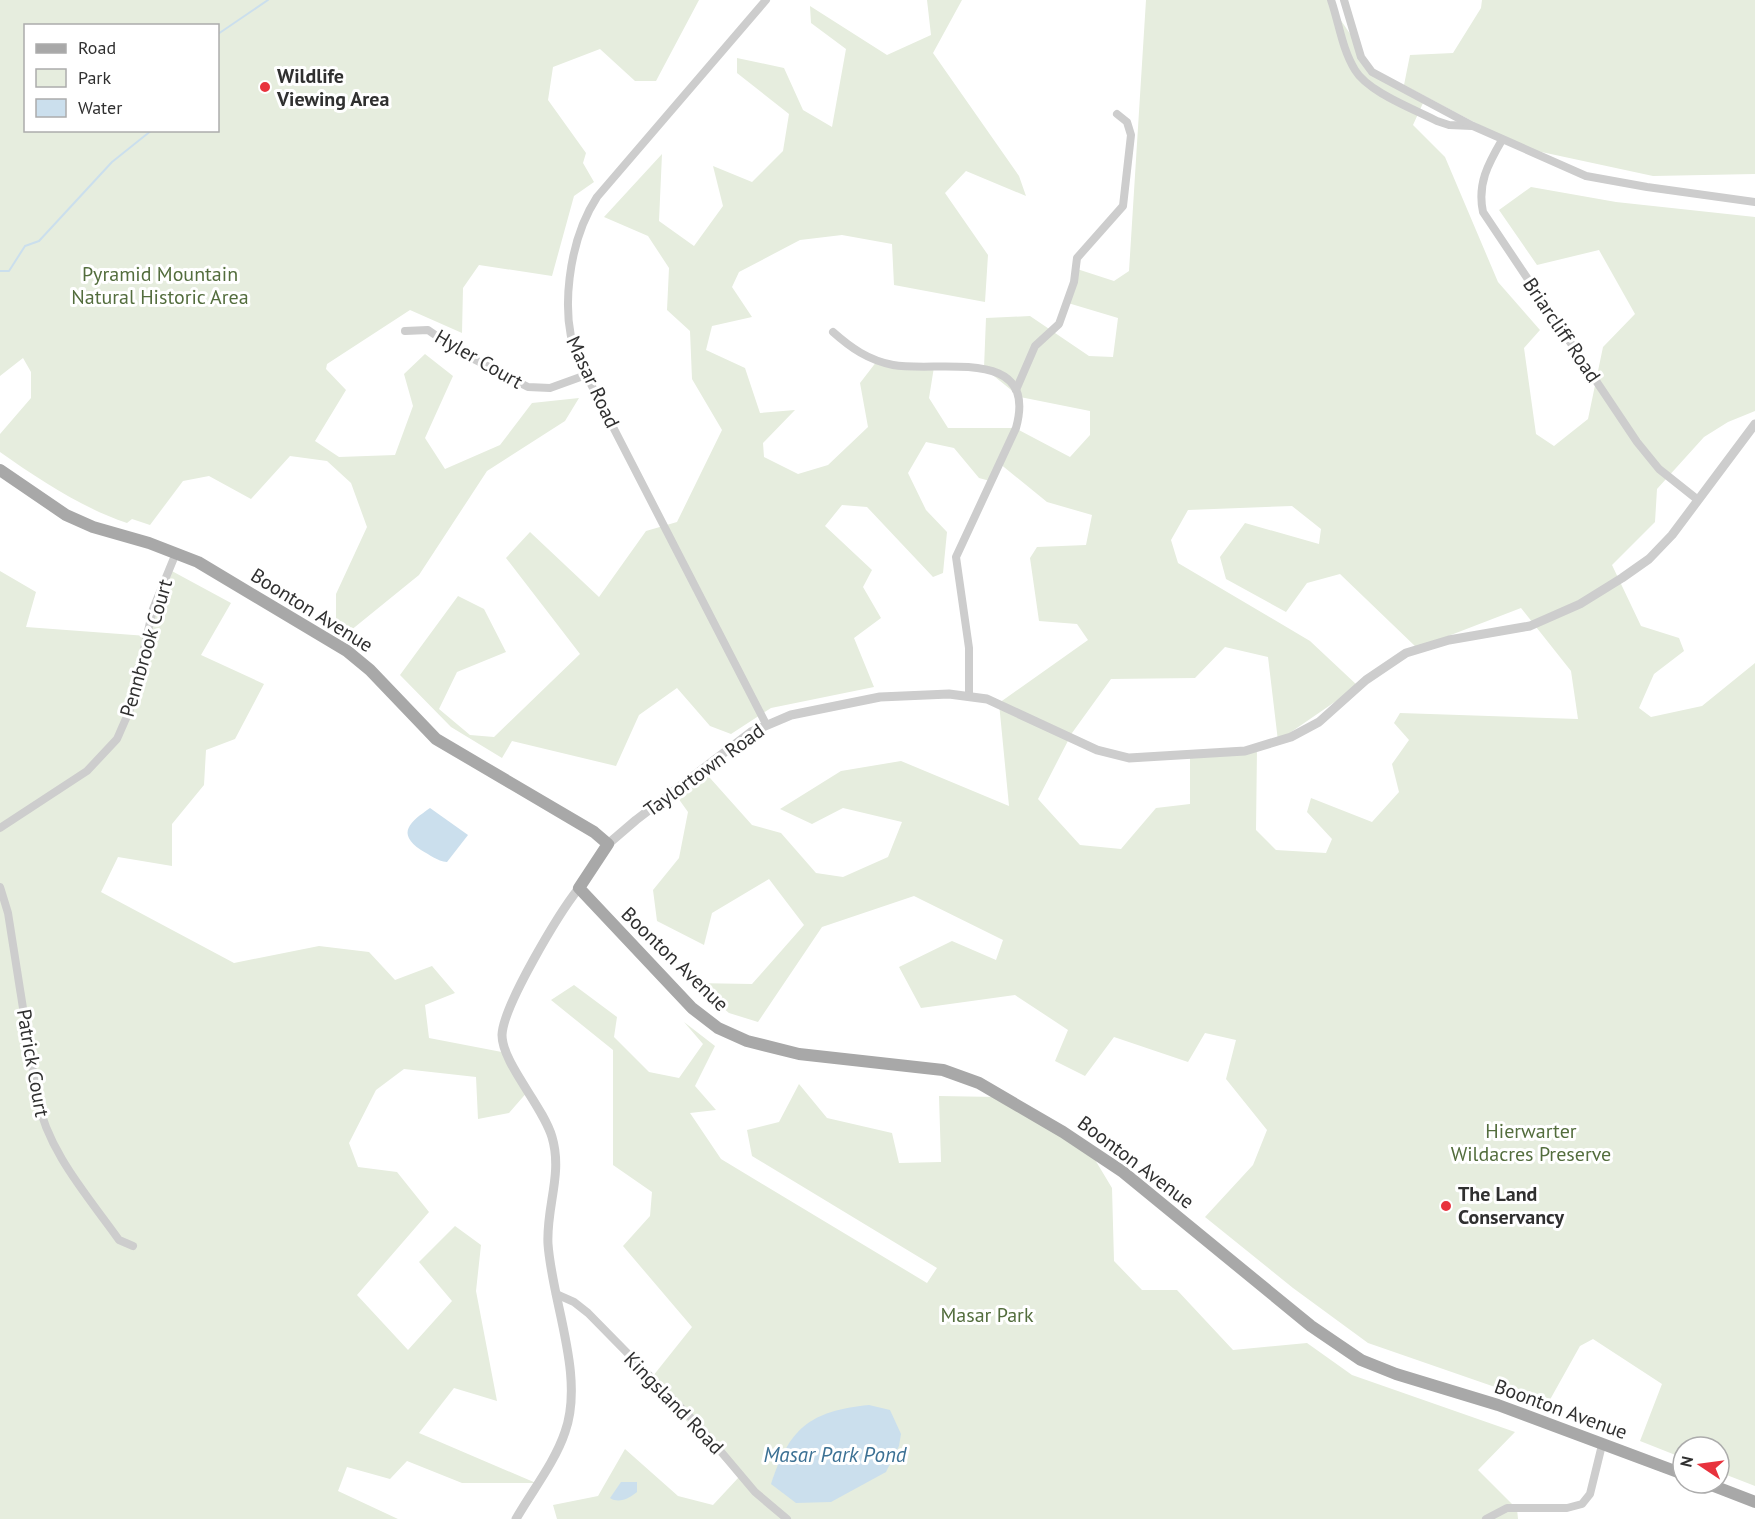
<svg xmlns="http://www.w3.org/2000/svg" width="1755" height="1519" viewBox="0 0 1755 1519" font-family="'PT Sans',sans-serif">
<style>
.green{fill:#e6edde;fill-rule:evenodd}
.water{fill:#cbdfed}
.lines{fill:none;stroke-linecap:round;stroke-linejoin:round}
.stream{stroke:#cbdfed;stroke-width:2}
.minor{stroke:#cdcdcd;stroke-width:8}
.tertiary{stroke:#cdcdcd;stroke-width:9}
.primary{stroke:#a8a8a8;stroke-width:12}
.poi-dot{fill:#e8323d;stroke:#fff;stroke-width:2}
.labels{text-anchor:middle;stroke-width:6;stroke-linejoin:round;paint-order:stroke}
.poi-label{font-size:20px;font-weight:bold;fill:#303030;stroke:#fff;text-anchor:start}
.park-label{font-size:20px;fill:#536d3d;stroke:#fff}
.street-label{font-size:20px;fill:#303030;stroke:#fff}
.water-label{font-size:21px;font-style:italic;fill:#3c7194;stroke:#fff}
</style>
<rect width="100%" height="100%" fill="#fff"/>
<g class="green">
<path d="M 0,0 L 699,0 L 656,81 L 635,81 L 600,49 L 553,67 L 548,100 L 586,153 L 583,163 L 594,182 L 574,196 L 552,276 L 479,265 L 463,288 L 462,333 L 410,310 L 327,364 L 326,369 L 346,390 L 315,441 L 339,457 L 395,455 L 413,406 L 404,374 L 425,354 L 453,376 L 425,438 L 445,469 L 500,445 L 532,403 L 579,398 L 565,421 L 487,471 L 419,575 L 350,631 L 336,622 L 336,594 L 367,527 L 351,483 L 327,461 L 290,456 L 251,499 L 209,476 L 183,481 L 150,525 L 132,519 L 127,523 C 80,507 40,480 0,452 L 0,434 L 31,398 L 31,372 L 23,358 L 0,376 ZM 26,26 L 218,26 L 218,130 L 26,130 Z"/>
<path d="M 927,0 L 962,0 L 933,53 L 1019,176 L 1026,196 L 966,171 L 945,193 L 988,255 L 985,302 L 894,285 L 892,244 L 842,235 L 800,240 L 739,272 L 732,287 L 752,317 L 712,326 L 706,350 L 745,368 L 760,413 L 795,410 L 763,443 L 764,457 L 798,474 L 828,465 L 868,427 L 860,383 L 877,361 L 934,367 L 929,398 L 948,428 L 1015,428 L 1070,457 L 1090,435 L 1090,411 L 1020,397 L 984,368 L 986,318 L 1030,316 L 1089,356 L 1113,357 L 1118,318 L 1068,303 L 1077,269 L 1114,281 L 1129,271 L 1146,0 L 1327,0 L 1357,44 L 1368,73 L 1423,103 L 1413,125 L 1445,157 L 1498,282 L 1540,330 L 1524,348 L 1536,434 L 1554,446 L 1588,419 L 1603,347 L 1635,314 L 1599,250 L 1537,265 L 1499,210 L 1531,187 L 1616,202 L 1755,217 L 1755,411 L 1728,422 L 1704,437 L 1657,489 L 1655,522 L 1612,565 L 1641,626 L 1679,638 L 1684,651 L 1654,674 L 1639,708 L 1651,717 L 1702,706 L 1755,663 L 1755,1486 L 1719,1472 L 1719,1447 L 1683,1447 L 1683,1458 L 1640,1441 L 1662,1384 L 1593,1339 L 1580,1346 L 1547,1405 L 1368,1343 L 1293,1288 L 1205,1217 L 1253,1165 L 1267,1130 L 1226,1079 L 1236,1040 L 1205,1033 L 1188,1062 L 1114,1037 L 1085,1076 L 1055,1061 L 1068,1030 L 1015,995 L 921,1008 L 899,967 L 952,941 L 996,960 L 1003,940 L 914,896 L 822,927 L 758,1022 L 729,1013 L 693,983 L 752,984 L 804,925 L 769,879 L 712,913 L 704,945 L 657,921 L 653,890 L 679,858 L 688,812 L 673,791 L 702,769 L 752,825 L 781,833 L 816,873 L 843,877 L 888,857 L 902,822 L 843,808 L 812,824 L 780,809 L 841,771 L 901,761 L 1009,806 L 999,703 L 1088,640 L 1077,624 L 1039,621 L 1030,558 L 1037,547 L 1086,545 L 1092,515 L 1047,502 L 999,463 L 990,481 L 979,478 L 954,448 L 926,442 L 908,473 L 926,510 L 947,532 L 943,573 L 933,577 L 867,507 L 842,505 L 825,526 L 872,570 L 863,587 L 881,618 L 854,638 L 874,687 L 771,708 L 731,734 L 710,726 L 677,688 L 639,715 L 616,766 L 512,741 L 502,758 L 451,727 L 400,675 L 458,596 L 484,609 L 506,652 L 457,672 L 439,709 L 470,735 L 494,737 L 580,654 L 506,558 L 530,532 L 599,597 L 646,531 L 677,522 L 722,430 L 692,379 L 690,331 L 667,310 L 669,268 L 648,236 L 604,217 L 662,154 L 659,221 L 694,246 L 723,206 L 713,166 L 752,182 L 783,151 L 789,114 L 737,73 L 737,58 L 784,68 L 803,110 L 832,127 L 846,49 L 811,23 L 810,6 L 887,55 L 931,35 ZM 1292,506 L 1321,529 L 1319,544 L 1245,523 L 1220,557 L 1226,579 L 1286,612 L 1307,583 L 1340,574 L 1417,648 L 1521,608 L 1571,671 L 1578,719 L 1400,713 L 1394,723 L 1409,740 L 1392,764 L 1399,792 L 1372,822 L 1311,798 L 1307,812 L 1332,839 L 1326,853 L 1276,850 L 1256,830 L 1257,748 L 1190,754 L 1190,804 L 1156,808 L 1121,849 L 1080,845 L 1038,799 L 1072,733 L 1111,679 L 1195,678 L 1225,647 L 1268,657 L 1278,741 L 1358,686 L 1310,641 L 1178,563 L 1171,540 L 1188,510 Z"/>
<polygon points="1482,0 1755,0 1755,174 1653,176 1523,148 1404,85 1410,55 1453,53 1481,8"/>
<polygon points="170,570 231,603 201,655 264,684 235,739 206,750 204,785 172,824 172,866 118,857 101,892 234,963 319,946 369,952 395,980 432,966 455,993 425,1005 429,1038 507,1053 529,1090 509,1113 478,1119 476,1077 404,1069 376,1090 349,1143 358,1167 397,1172 429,1212 357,1295 408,1350 452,1301 419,1262 455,1226 481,1245 476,1291 497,1401 454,1388 419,1433 536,1483 462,1483 407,1461 390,1479 347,1467 338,1491 398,1519 0,1519 0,571 36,592 26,627 147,636"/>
<polygon points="574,985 617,1017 614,1037 649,1072 679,1078 703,1044 684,1022 715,1046 695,1086 716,1110 690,1113 721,1159 927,1283 937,1268 752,1156 747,1130 779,1122 799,1084 827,1118 892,1133 899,1163 941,1162 939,1096 998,1097 1094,1158 1112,1188 1114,1261 1142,1290 1177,1290 1233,1350 1307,1343 1352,1375 1515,1432 1478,1470 1517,1509 1518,1519 557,1519 553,1505 598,1496 625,1449 678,1496 713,1505 739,1477 649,1381 692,1327 623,1246 650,1216 652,1192 613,1165 613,1050 551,1000"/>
</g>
<g class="water">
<path d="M 430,808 L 468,835 L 447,862 C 437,861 430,855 421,850 C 396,833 410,822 430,808 Z"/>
<path d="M 869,1405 L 890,1410 L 901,1434 L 899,1446 L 886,1472 L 831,1502 L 796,1503 L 771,1484 C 789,1428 810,1411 869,1405 Z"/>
<path d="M 621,1482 L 637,1482 L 637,1492 C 630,1498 619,1504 610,1498 Z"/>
</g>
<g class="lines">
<g class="stream">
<polyline points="218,34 268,0"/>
<polyline points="0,271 9,271 25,246 39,241 112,162 152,130"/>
</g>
<g class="minor">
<path d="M 766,0 L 597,197 C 569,240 558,315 579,361 L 766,724"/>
<path d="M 1331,0 C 1339,23 1342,49 1355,70 C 1368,92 1414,109 1437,121 L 1449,125 L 1472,126"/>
<polyline points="1344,0 1361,57 1372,72 1473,126 1586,176 1647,187 1755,202"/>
<path d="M 1502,140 C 1488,164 1477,184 1483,212 L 1637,442 L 1659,469 L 1698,500"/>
<polyline points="405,331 428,330 460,352 528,387 550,388 586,375"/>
<path d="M 833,332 C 851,348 868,360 893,365 C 938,373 1039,345 1016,428 L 956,557 L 969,648 L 969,695"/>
<polyline points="1016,390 1035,346 1059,324 1074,282 1077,258 1123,206 1131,135 1127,122 1117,114"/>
<polyline points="0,828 87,771 117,739 131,707 153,609 176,553"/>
<path d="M 0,887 L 8,913 L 37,1097 C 48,1152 87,1195 119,1240 L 133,1246"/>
<polyline points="556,1294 574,1302 588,1313 701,1428 755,1492 787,1519"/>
<polyline points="1486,1519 1507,1508 1567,1508 1582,1504 1590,1494 1602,1445"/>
</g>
<g class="tertiary">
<polyline points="608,844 636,820 751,732 791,715 880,697 949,694 987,699 1097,750 1129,758 1245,751 1291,737 1319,722 1366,680 1406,653 1449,640 1530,626 1580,604 1622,578 1649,559 1672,535 1755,424"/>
<path d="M 516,1519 C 532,1491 555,1462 565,1432 C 585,1376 552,1302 548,1244 C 546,1207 563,1174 552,1137 C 543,1106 502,1063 502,1035 C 503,1006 559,913 579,888"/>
</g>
<g class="primary">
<polyline points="0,470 66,515 93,527 149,543 198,562 347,651 370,670 436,739 594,832 608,844 579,888 692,1008 718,1028 747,1041 799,1054 943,1070 979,1083 1063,1132 1123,1172 1311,1326 1361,1360 1396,1374 1498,1405 1683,1474"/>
<polyline points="1706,1483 1755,1502"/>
</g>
</g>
<g class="poi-dot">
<circle cx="265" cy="87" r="6"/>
<circle cx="1446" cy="1206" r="6"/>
</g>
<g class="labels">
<g class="poi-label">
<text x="277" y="83">Wildlife<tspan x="277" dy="23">Viewing Area</tspan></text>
<text x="1458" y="1201">The Land<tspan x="1458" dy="23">Conservancy</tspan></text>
</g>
<g class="park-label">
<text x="160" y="281">Pyramid Mountain<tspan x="160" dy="23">Natural Historic Area</tspan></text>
<text x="1531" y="1138">Hierwarter<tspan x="1531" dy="23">Wildacres Preserve</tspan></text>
<text x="987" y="1322">Masar Park</text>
</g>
<g class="street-label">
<text transform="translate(1562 330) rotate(56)" y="7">Briarcliff Road</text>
<text transform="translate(479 359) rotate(30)" y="7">Hyler Court</text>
<text transform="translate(593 382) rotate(65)" y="7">Masar Road</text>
<text transform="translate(312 610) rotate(32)" y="7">Boonton Avenue</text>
<text transform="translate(146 648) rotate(-74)" y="7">Pennbrook Court</text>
<text transform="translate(704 770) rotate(-36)" y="7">Taylortown Road</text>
<text transform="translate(675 959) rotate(44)" y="7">Boonton Avenue</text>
<text transform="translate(33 1063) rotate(80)" y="7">Patrick Court</text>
<text transform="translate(1136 1162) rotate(37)" y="7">Boonton Avenue</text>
<text transform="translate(674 1403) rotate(46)" y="7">Kingsland Road</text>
<text transform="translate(1561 1409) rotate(20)" y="7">Boonton Avenue</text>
</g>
<g class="water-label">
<text x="835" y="1462">Masar Park Pond</text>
</g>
</g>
<rect x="24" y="24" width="195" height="108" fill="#ffffff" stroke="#acacac" stroke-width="1.5"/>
<rect x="36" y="44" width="30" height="9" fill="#a8a8a8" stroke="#acacac" stroke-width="1.5"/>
<text x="78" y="54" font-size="18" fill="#303030">Road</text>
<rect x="36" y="69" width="30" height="18" fill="#e6edde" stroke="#acacac" stroke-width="1.5"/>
<text x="78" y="84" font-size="18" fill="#303030">Park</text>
<rect x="36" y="99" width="30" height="18" fill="#cbdfed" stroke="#acacac" stroke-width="1.5"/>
<text x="78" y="114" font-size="18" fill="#303030">Water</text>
<g transform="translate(1701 1465) rotate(283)"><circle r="28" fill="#ffffff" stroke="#acacac" stroke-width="1.5"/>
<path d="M0-4.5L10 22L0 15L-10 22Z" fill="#e8323d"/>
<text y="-9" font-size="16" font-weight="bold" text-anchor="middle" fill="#303030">N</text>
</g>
</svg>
